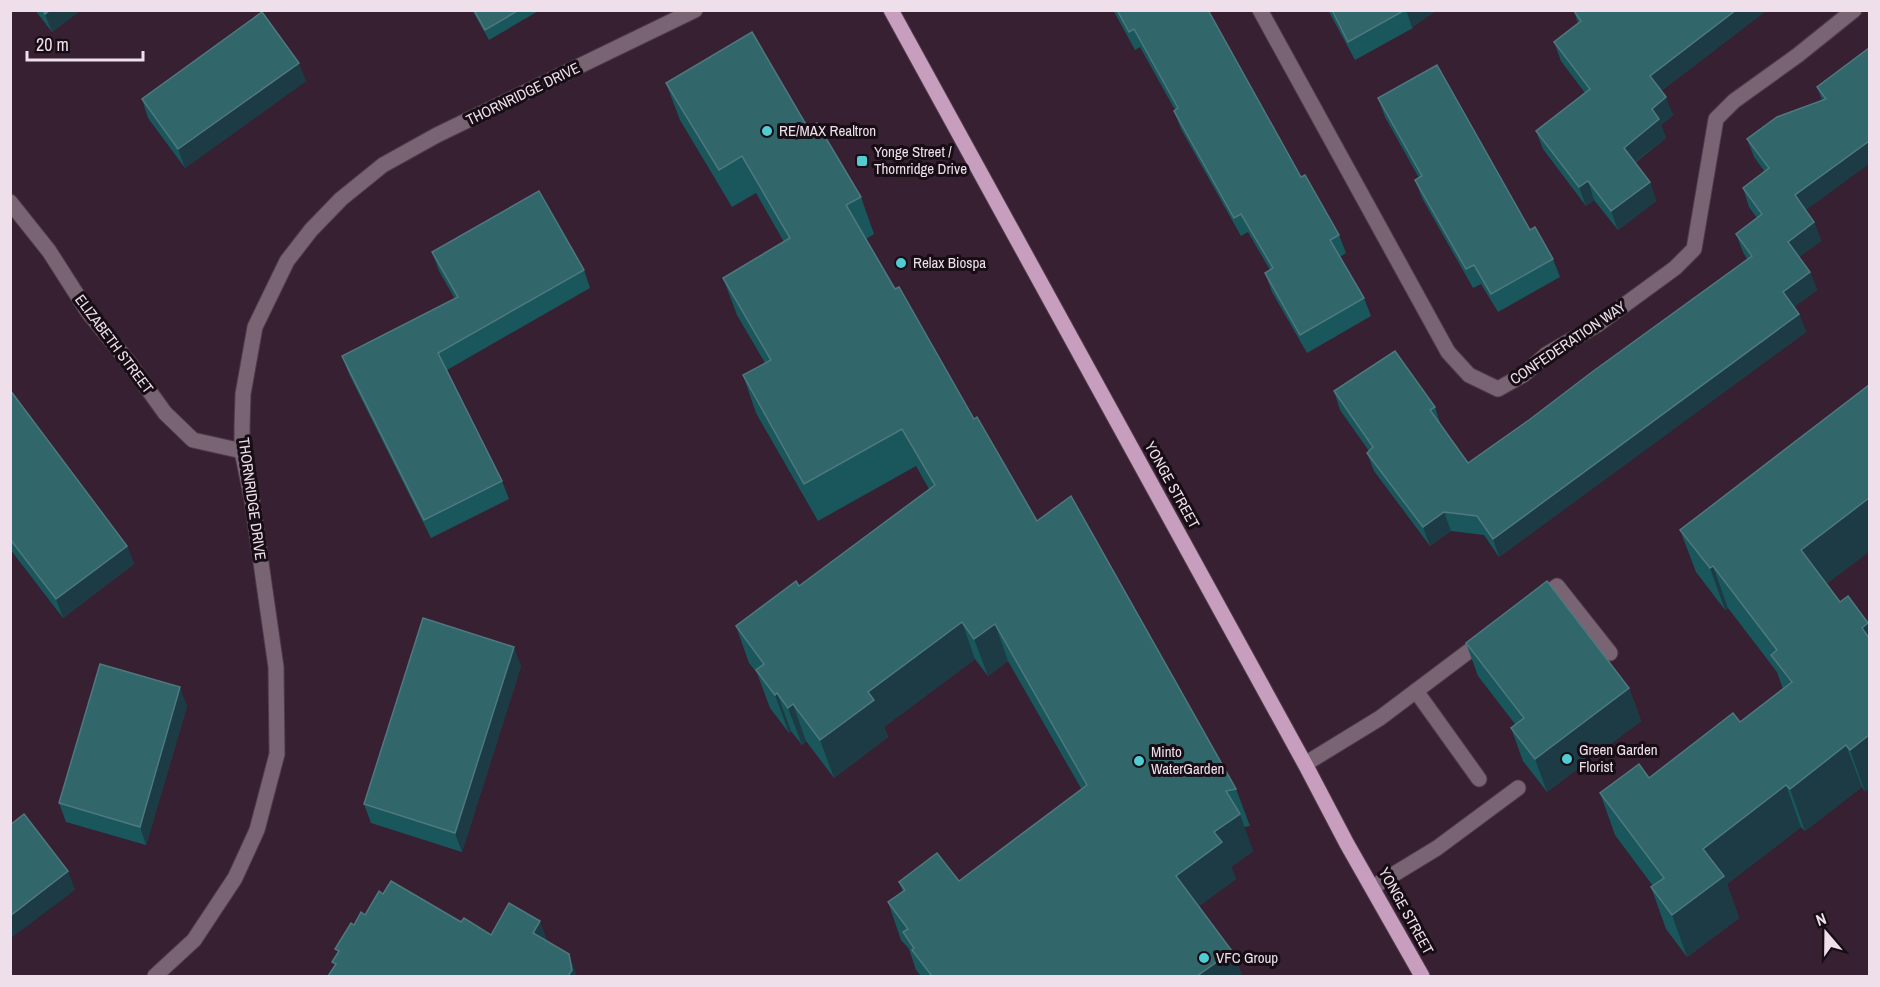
<svg xmlns="http://www.w3.org/2000/svg" width="1880" height="987" viewBox="0 0 1880 987" font-family="'Archivo Narrow',sans-serif">
<style>
.lines{fill:none;stroke-linecap:round;stroke-linejoin:round}
.service-casing{stroke:#503b4c;stroke-width:17}
.minor-casing{stroke:#503b4c;stroke-width:17}
.primary-casing{stroke:#503b4c;stroke-width:17}
.service{stroke:#786473;stroke-width:15}
.minor{stroke:#786473;stroke-width:15}
.primary{stroke:#c79ebe;stroke-width:15}
.wall{fill:#1a575c}
.shaded-wall{fill:#1c3b45}
.building{fill:#31666b;stroke:#4e797f;stroke-width:1.5}
.poi-dot{fill:#51ccd3;stroke:#170d15;stroke-width:2}
.labels{text-anchor:middle;stroke-width:6;stroke-linejoin:round;paint-order:stroke}
.street-label{font-size:15px;fill:#eedfea;stroke:#170d15}
.poi-label{font-size:15px;fill:#eedfea;stroke:#170d15;text-anchor:start}
</style>
<rect width="100%" height="100%" fill="#362032"/>
<g class="lines">
<defs>
<g id="service">
<polyline points="1538,600 1557,586 1610,653"/>
<polyline points="1416,691 1479,779"/>
<polyline points="1305,764 1380,718 1485,639"/>
<polyline points="1373,887 1437,848 1518,788"/>
</g>
<g id="minor">
<polyline points="1260,10 1448,352 1469,375 1498,389 1523,375 1547,354 1597,325 1675,268 1694,249 1716,119 1734,101 1798,55 1854,10"/>
<polyline points="10,202 49,251 88,312 127,360 165,413 193,440 242,451"/>
<polyline points="155,976 194,940 235,878 257,830 277,754 276,667 252,500 242,451 242,427 243,394 255,327 287,261 311,230 341,199 383,165 437,135 695,10"/>
</g>
<polyline id="primary" points="891,10 1305,764 1347,844 1422,976"/>
</defs>
<use href="#service" class="service-casing"/>
<use href="#minor" class="minor-casing"/>
<use href="#primary" class="primary-casing"/>
<use href="#service" class="service"/>
<use href="#minor" class="minor"/>
<use href="#primary" class="primary"/>
</g>
<g class="wall">
<polygon points="35,10 81,10 52,32"/>
<polygon points="472,10 540,10 489,40"/>
<polygon points="1113,10 1208,10 1301,177 1339,235 1346,253 1340,257 1364,298 1371,316 1307,353 1272,292 1265,273 1270,270 1248,232 1241,236 1181,129 1174,111 1175,110 1140,47 1135,50"/>
<polygon points="1328,10 1437,10 1412,27 1413,28 1355,60"/>
<polygon points="1575,10 1767,10 1661,91 1673,115 1661,125 1666,138 1635,163 1650,182 1656,201 1618,230 1594,200 1586,206 1543,149 1536,131 1585,93 1561,61 1554,42 1578,23 1574,11"/>
<polygon points="1869,48 1806,210 1814,222 1821,241 1799,257 1810,272 1817,290 1794,307 1799,314 1806,332 1499,557 1484,535 1451,531 1430,546 1374,471 1367,453 1369,451 1340,410 1334,391 1435,407 1441,426 1468,463 1529,420 1747,259 1743,252 1736,234 1757,218 1749,207 1743,188 1765,172 1754,157 1747,139 1822,100 1817,87"/>
<polygon points="306,81 185,168 148,118 142,99"/>
<polygon points="666,83 808,128 861,197 874,234 866,239 895,289 974,419 1037,521 1236,789 1250,826 1244,827 1253,851 1231,867 1236,879 1199,906 1232,951 1242,976 921,976 916,970 909,949 901,940 888,902 903,892 899,882 959,881 1082,790 1008,661 988,676 975,659 884,727 888,737 834,778 806,741 802,745 791,731 789,733 770,708 757,673 749,663 736,626 799,586 929,489 916,466 818,521 756,413 743,375 765,363 737,315 723,278 784,242 756,193 732,207 680,120"/>
<polygon points="1378,98 1530,230 1553,259 1560,277 1498,312 1481,284 1473,288 1422,198 1415,180 1419,178 1385,117"/>
<polygon points="432,252 584,270 590,288 447,370 502,481 509,499 431,538 349,374 342,356 455,299 439,271"/>
<polygon points="10,390 127,546 134,564 63,618 10,549"/>
<polygon points="1680,530 1827,584 1865,792 1862,787 1805,831 1801,827 1727,884 1739,918 1687,957 1666,929 1651,887 1653,886 1615,835 1600,793 1649,778 1740,722 1783,689 1777,672 1728,608 1725,610 1696,572"/>
<polygon points="1466,643 1629,688 1641,721 1547,792 1523,761 1511,728 1515,724 1478,676"/>
<polygon points="521,666 462,852 371,823 364,804"/>
<polygon points="187,706 146,845 66,822 59,803"/>
</g>
<g class="shaded-wall">
<polygon points="50,10 81,10 52,32 45,14"/>
<polygon points="1406,10 1437,10 1412,27"/>
<polygon points="1736,10 1767,10 1657,94 1650,76"/>
<polygon points="299,63 306,81 185,168 178,149"/>
<polygon points="1666,97 1673,115 1661,125 1666,138 1630,166 1624,148 1652,109"/>
<polygon points="1869,141 1869,164 1802,213 1795,195"/>
<polygon points="1588,181 1594,200 1586,206 1579,187"/>
<polygon points="1650,182 1656,201 1618,230 1611,211"/>
<polygon points="1814,222 1821,241 1795,260 1788,242"/>
<polygon points="1810,272 1817,290 1790,310 1783,292"/>
<polygon points="1799,314 1806,332 1499,557 1493,539"/>
<polygon points="1869,498 1869,552 1816,592 1801,550"/>
<polygon points="1444,512 1451,531 1430,546 1423,527"/>
<polygon points="127,546 134,564 63,618 56,599"/>
<polygon points="1713,566 1728,608 1725,610 1710,568"/>
<polygon points="962,622 975,659 884,727 888,737 834,778 820,740 868,692"/>
<polygon points="1868,623 1869,627 1869,649 1862,628"/>
<polygon points="995,624 1008,661 988,676 974,639"/>
<polygon points="514,647 521,666 462,852 455,833"/>
<polygon points="180,687 187,706 146,845 140,827"/>
<polygon points="1629,688 1641,721 1547,792 1535,759"/>
<polygon points="777,693 791,731 789,733 775,695"/>
<polygon points="793,704 806,741 802,745 788,708"/>
<polygon points="1869,735 1869,789 1865,792 1850,750"/>
<polygon points="1846,745 1862,787 1805,831 1790,789"/>
<polygon points="1786,785 1801,827 1727,884 1739,918 1687,957 1672,915 1703,849"/>
<polygon points="1240,814 1253,851 1231,867 1236,879 1190,913 1176,876 1214,832"/>
<polygon points="68,871 75,890 10,939 10,916"/>
<polygon points="540,921 547,940 540,951 533,933"/>
<polygon points="1232,951 1242,976 1197,976"/>
<polygon points="569,954 576,973 577,976 568,976"/>
</g>
<g class="building">
<polygon points="43,10 50,10 45,14"/>
<polygon points="474,10 519,10 485,30"/>
<polygon points="1117,10 1208,10 1301,177 1305,175 1339,235 1330,240 1364,298 1300,335 1265,273 1273,268 1241,214 1234,218 1174,111 1178,108 1134,29 1129,32"/>
<polygon points="1332,10 1405,10 1348,42"/>
<polygon points="1575,10 1736,10 1650,76 1666,97 1652,109 1659,119 1624,148 1650,182 1611,211 1588,181 1579,187 1536,131 1590,89 1554,42 1581,21 1574,11"/>
<polygon points="262,12 299,63 178,149 142,99"/>
<polygon points="752,32 808,128 817,123 861,197 846,205 895,289 899,287 974,419 977,417 1037,521 1071,496 1236,789 1226,791 1240,814 1214,832 1222,842 1176,876 1232,951 1197,976 932,976 912,950 914,948 903,932 908,929 888,902 905,890 899,882 937,853 959,881 1087,785 995,624 974,639 962,622 868,692 874,700 820,740 793,704 788,708 777,693 775,695 756,670 764,664 736,626 796,581 799,586 935,485 902,429 804,484 743,375 771,360 723,278 790,238 742,156 719,170 666,83"/>
<polygon points="1869,48 1869,141 1795,195 1814,222 1788,242 1810,272 1783,292 1799,314 1493,539 1477,516 1444,512 1423,527 1367,453 1373,447 1334,391 1395,351 1435,407 1430,410 1468,463 1529,420 1592,372 1752,256 1736,234 1762,214 1743,188 1769,168 1747,139 1777,117 1826,99 1817,87"/>
<polygon points="1437,65 1530,230 1535,227 1553,259 1491,294 1474,265 1466,269 1415,180 1422,176 1378,98"/>
<polygon points="539,191 584,270 438,353 502,481 424,520 342,356 458,297 432,252"/>
<polygon points="1869,385 1869,498 1801,550 1840,602 1848,596 1868,623 1862,628 1869,638 1869,735 1850,750 1846,745 1790,789 1786,785 1703,849 1724,876 1672,915 1651,887 1664,878 1600,793 1639,764 1649,778 1733,713 1740,722 1792,682 1771,655 1777,650 1713,566 1710,568 1680,530"/>
<polygon points="10,390 127,546 56,599 10,539"/>
<polygon points="1547,581 1629,688 1535,759 1511,728 1524,718 1466,643"/>
<polygon points="423,618 514,647 455,833 364,804"/>
<polygon points="100,664 180,687 140,827 59,803"/>
<polygon points="24,814 68,871 10,916 10,825"/>
<polygon points="391,881 461,922 464,918 491,935 509,903 540,921 533,933 569,954 572,970 568,976 328,976 336,964 332,962 339,951 335,949 351,923 354,925 361,912 365,915 379,891 383,894"/>
</g>
<g class="poi-dot">
<circle cx="767" cy="131" r="6"/>
<rect x="856" y="155" width="12" height="12" rx="3"/>
<circle cx="901" cy="263" r="6"/>
<circle cx="1567" cy="759" r="6"/>
<circle cx="1139" cy="761" r="6"/>
<circle cx="1204" cy="958" r="6"/>
</g>
<g class="labels">
<g class="street-label">
<text transform="translate(523 94) rotate(-26)" y="5">THORNRIDGE DRIVE</text>
<text transform="translate(1568 343) rotate(-34)" y="5">CONFEDERATION WAY</text>
<text transform="translate(114 344) rotate(53)" y="5">ELIZABETH STREET</text>
<text transform="translate(1172 485) rotate(61)" y="5">YONGE STREET</text>
<text transform="translate(252 499) rotate(82)" y="5">THORNRIDGE DRIVE</text>
<text transform="translate(1406 911) rotate(61)" y="5">YONGE STREET</text>
</g>
<g class="poi-label">
<text x="779" y="136">RE/MAX Realtron</text>
<text x="874" y="157">Yonge Street /<tspan x="874" dy="17">Thornridge Drive</tspan></text>
<text x="913" y="268">Relax Biospa</text>
<text x="1579" y="755">Green Garden<tspan x="1579" dy="17">Florist</tspan></text>
<text x="1151" y="757">Minto<tspan x="1151" dy="17">WaterGarden</tspan></text>
<text x="1216" y="963">VFC Group</text>
</g>
</g>
<rect width="1880" height="987" fill="none" stroke="#eedfea" stroke-width="24"/>
<g transform="translate(1826 933) rotate(340)" stroke="#170d15" stroke-width="4.5" paint-order="stroke">
<path d="M0-4.5L10 22L0 15L-10 22Z" fill="#eedfea"/>
<text y="-9" font-size="16" font-weight="bold" text-anchor="middle" fill="#eedfea">N</text>
</g>
<path d="M27 51v9h116v-9" fill="none" stroke="#eedfea" stroke-width="3"/>
<text x="36" y="51" font-size="18" fill="#eedfea" stroke="#170d15" stroke-width="4.5" paint-order="stroke">20 m</text>
</svg>
